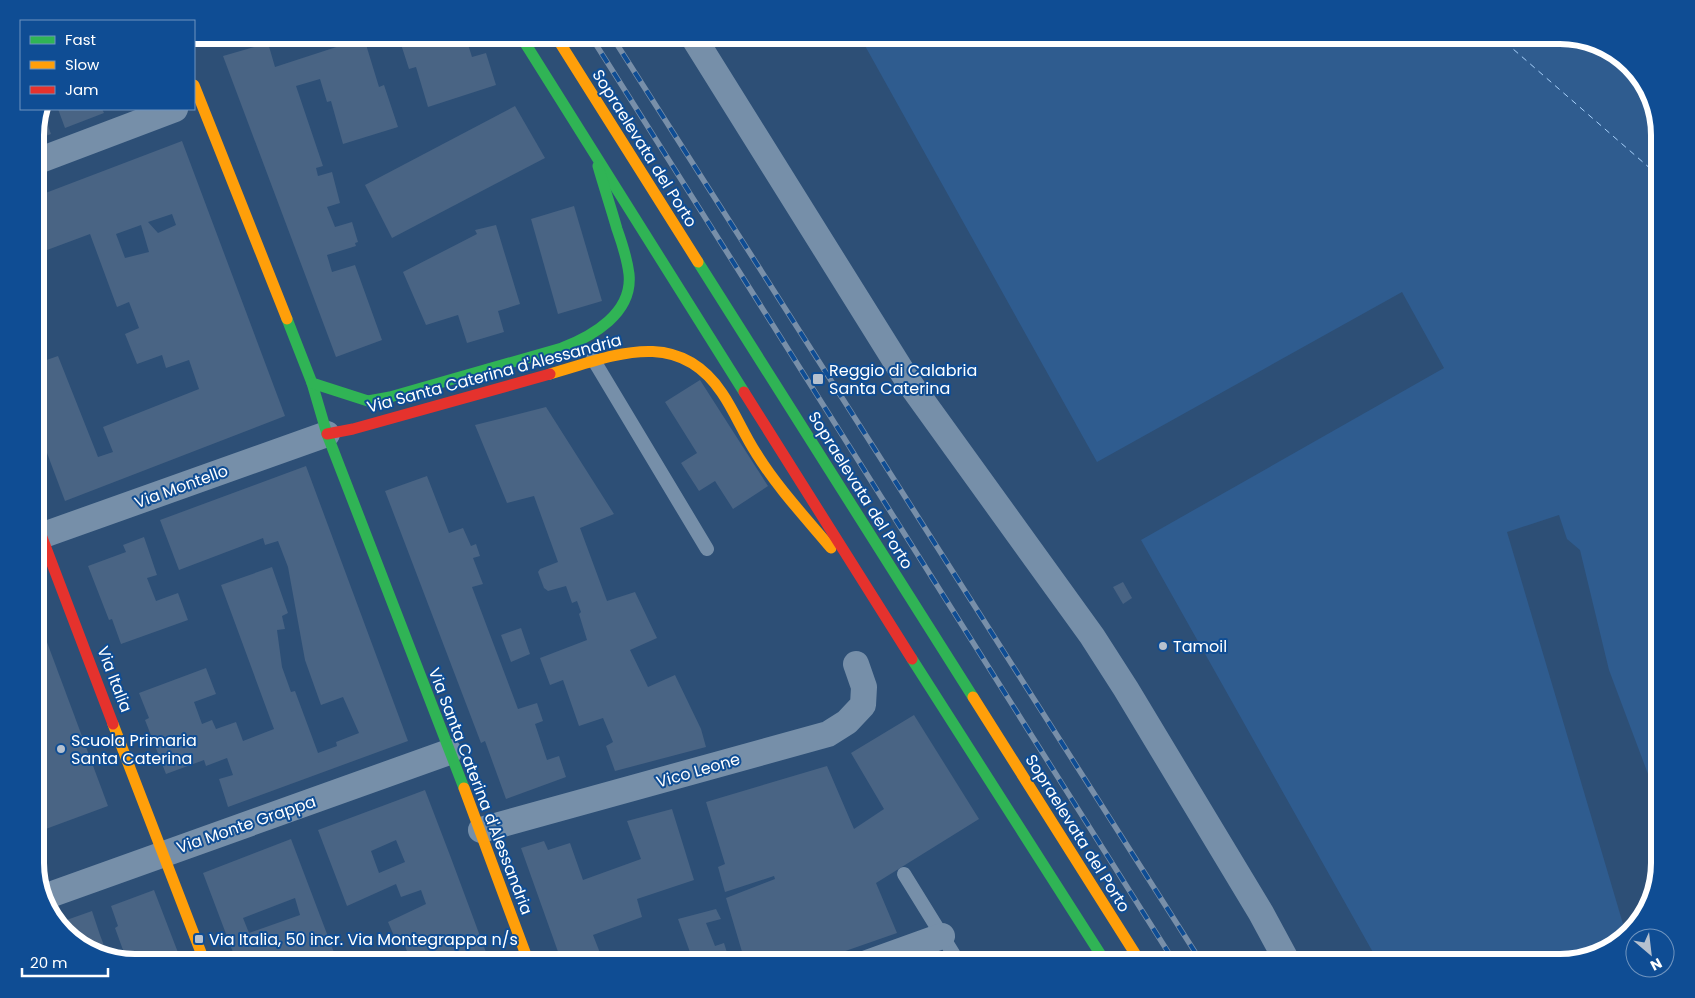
<svg xmlns="http://www.w3.org/2000/svg" width="1695" height="998" viewBox="0 0 1695 998" font-family="Poppins,sans-serif">
<style>
.water{fill:#2f5c8f}
.lines{fill:none;stroke-linecap:round;stroke-linejoin:round}
.ferry{stroke:#a8d1fb;stroke-width:1;stroke-dasharray:6 5;stroke-linecap:butt}
.building{fill:#496484;fill-rule:evenodd}
.lane{stroke:#768fa9;stroke-width:14}
.street{stroke:#768fa9;stroke-width:26}
.fast{stroke:#30b455;stroke-width:11}
.slow{stroke:#ff9f0a;stroke-width:11}
.jam{stroke:#e5322d;stroke-width:11}
.rail-casing{stroke:#788fa9;stroke-width:5.5}
.rail{stroke:#0f4d94;stroke-width:4;stroke-dasharray:11;stroke-linecap:butt}
.poi-dot{fill:#b6c1cf;stroke:#0f4d94;stroke-width:2}
.labels{text-anchor:middle;stroke-width:4;stroke-linejoin:round;paint-order:stroke}
.street-label{font-size:16px;fill:#fff;stroke:#0f4d94}
.poi-label{font-size:16px;fill:#fff;stroke:#0f4d94;text-anchor:start}
.rim{fill:none;stroke:#fff;stroke-width:6}
</style>
<rect width="100%" height="100%" fill="#2d4f76"/>
<polygon class="water" points="859,35 1560,35 1610,49 1646,85 1660,129 1660,806 1609,670 1580,550 1567,539 1559,515 1507,532 1626,934 1610,949 1560,963 1379,963 1141,540 1444,368 1402,292 1097,462"/>
<g class="lines">
<g class="ferry">
<polyline points="1497,35 1660,177"/>
<polyline points="1637,76 1660,163"/>
</g>
</g>
<g class="building">
<polygon points="398,35 465,35 472,57 486,53 496,85 428,107 416,67 409,69"/>
<polygon points="364,38 379,87 384,85 398,127 343,144 331,101 327,102 320,79 296,86 323,166 316,168 318,176 332,172 340,203 327,207 335,227 352,222 358,242 355,243 356,246 327,255 332,272 355,265 382,340 336,357 223,56 268,43 275,67"/>
<polygon points="515,106 545,158 392,238 365,185"/>
<polygon points="42,109 51,134 35,140 35,129"/>
<polygon points="58,109 102,109 104,113 65,128"/>
<path d="M 182,141 L 285,416 L 65,501 L 35,421 L 35,364 L 58,356 L 98,457 L 113,452 L 103,427 L 199,389 L 189,360 L 166,368 L 162,355 L 137,364 L 125,334 L 139,328 L 129,302 L 117,307 L 90,234 L 39,253 L 35,241 L 35,197 ZM 172,214 L 176,225 L 158,233 L 148,222 ZM 141,225 L 149,252 L 125,258 L 116,234 Z"/>
<polygon points="574,206 602,301 558,314 531,219"/>
<polygon points="496,225 520,304 498,311 504,332 467,343 458,315 426,325 403,272 477,234 475,230"/>
<polygon points="35,306 46,334 35,338"/>
<polygon points="700,380 768,486 733,509 715,481 699,491 681,463 697,453 665,402"/>
<polygon points="546,407 614,514 580,528 607,601 635,592 657,638 630,650 648,687 675,675 701,729 706,747 615,771 606,746 613,742 603,718 579,726 563,680 550,685 540,658 587,640 579,614 581,612 577,601 572,603 566,586 548,591 544,588 538,572 540,569 558,562 534,496 507,503 475,425"/>
<polygon points="306,466 408,741 228,807 219,779 233,775 227,758 206,766 204,760 166,774 145,720 149,718 139,693 206,668 216,694 194,702 202,724 212,720 216,729 236,722 243,741 274,729 221,585 272,567 288,613 282,616 285,629 277,630 282,667 291,692 295,691 318,753 337,746 336,742 359,733 343,697 321,705 305,660 288,567 278,541 265,545 263,538 179,570 160,520"/>
<polygon points="427,476 449,533 463,528 471,546 476,544 480,556 473,558 483,584 472,587 518,709 537,703 543,721 535,724 547,760 559,756 566,777 506,799 485,741 481,743 385,491"/>
<polygon points="144,537 157,575 147,578 156,601 178,593 188,620 121,644 112,619 109,620 88,566 126,552 123,545"/>
<polygon points="1123,582 1132,598 1123,604 1113,587"/>
<polygon points="35,610 108,806 43,830 35,810"/>
<polygon points="521,628 530,654 511,662 501,635"/>
<polygon points="914,715 979,819 876,883 897,933 811,963 664,963 691,955 678,919 716,909 721,919 706,923 715,946 724,943 729,959 743,955 726,898 775,879 774,876 725,892 718,867 725,864 706,802 827,766 854,829 884,809 851,753"/>
<path d="M 425,790 L 451,858 L 490,963 L 386,963 L 408,954 L 401,935 L 395,938 L 388,922 L 426,904 L 421,890 L 401,897 L 396,884 L 347,906 L 318,830 ZM 396,840 L 405,862 L 379,873 L 371,851 Z"/>
<polygon points="672,809 694,880 637,899 642,917 593,935 604,963 562,963 521,848 544,841 548,850 570,843 583,880 641,859 627,821"/>
<path d="M 291,839 L 338,963 L 237,963 L 203,873 ZM 295,898 L 300,915 L 249,933 L 243,918 Z"/>
<polygon points="154,890 182,963 135,963 127,961 115,928 118,926 111,906"/>
<polygon points="92,911 100,935 108,956 85,949 58,923"/>
</g>
<g class="lines">
<g class="lane">
<polyline points="593,359 707,549"/>
<polyline points="904,874 959,963"/>
</g>
<g class="street">
<polyline points="692,35 908,381 1092,636 1126,689 1261,913 1288,963"/>
<polyline points="35,162 175,109"/>
<polyline points="35,538 327,434"/>
<polyline points="481,830 828,734 847,722 863,705 864,687 856,664"/>
<polyline points="44,897 449,752"/>
<polyline points="867,963 942,936"/>
</g>
<g class="fast">
<polyline points="520,35 744,392"/>
<polyline points="698,262 973,697"/>
<polyline points="287,319 312,383 327,434 464,788"/>
<path d="M 312,383 L 368,401 L 390,397 L 562,348 C 593,336 633,313 629,274 C 627,258 622,243 617,229 C 611,208 604,187 598,166"/>
<polyline points="912,659 1106,963"/>
</g>
<g class="slow">
<polyline points="555,35 698,262"/>
<polyline points="194,85 287,319"/>
<path d="M 550,374 C 613,356 677,326 722,393 C 735,412 743,433 756,453 C 777,487 805,517 831,548"/>
<polyline points="973,697 1141,963"/>
<polyline points="113,724 205,963"/>
<polyline points="464,788 529,963"/>
</g>
<g class="jam">
<polyline points="744,392 912,659"/>
<polyline points="327,434 353,429 550,374"/>
<polyline points="35,519 113,724"/>
</g>
<defs>
<g id="rail">
<polyline points="590,35 1175,963"/>
<polyline points="611,35 1202,963"/>
</g>
</defs>
<use href="#rail" class="rail-casing"/>
<use href="#rail" class="rail"/>
</g>
<g class="poi-dot">
<rect x="812" y="373" width="12" height="12" rx="2.5"/>
<circle cx="1163" cy="646" r="5"/>
<circle cx="61" cy="749" r="5"/>
<rect x="194" y="934" width="10" height="10" rx="2.5"/>
</g>
<g class="labels">
<g class="street-label">
<text transform="translate(645 148) rotate(58)" y="6">Sopraelevata del Porto</text>
<text transform="translate(494 373) rotate(-15)" y="6">Via Santa Caterina d'Alessandria</text>
<text transform="translate(181 486) rotate(-20)" y="6">Via Montello</text>
<text transform="translate(861 490) rotate(58)" y="6">Sopraelevata del Porto</text>
<text transform="translate(115 679) rotate(69)" y="6">Via Italia</text>
<text transform="translate(698 770) rotate(-16)" y="6">Vico Leone</text>
<text transform="translate(481 791) rotate(69)" y="6">Via Santa Caterina d'Alessandria</text>
<text transform="translate(246 824) rotate(-19)" y="6">Via Monte Grappa</text>
<text transform="translate(1078 833) rotate(58)" y="6">Sopraelevata del Porto</text>
</g>
<g class="poi-label">
<text x="829" y="376">Reggio di Calabria<tspan x="829" dy="18">Santa Caterina</tspan></text>
<text x="1173" y="652">Tamoil</text>
<text x="71" y="746">Scuola Primaria<tspan x="71" dy="18">Santa Caterina</tspan></text>
<text x="209" y="945">Via Italia, 50 incr. Via Montegrappa n/s</text>
</g>
</g>
<path d="M0 0H1695V998H0ZM135 44H1560A91 91 0 0 1 1651 135V863A91 91 0 0 1 1560 954H135A91 91 0 0 1 44 863V135A91 91 0 0 1 135 44Z" fill="#0f4d94" fill-rule="evenodd"/>
<path class="rim" d="M135 44H1560A91 91 0 0 1 1651 135V863A91 91 0 0 1 1560 954H135A91 91 0 0 1 44 863V135A91 91 0 0 1 135 44Z"/>
<rect x="20" y="20" width="175" height="90" fill="#0f4d94" stroke="#6f94bf"/>
<rect x="30" y="36" width="25" height="8" fill="#30b455" stroke="#6f94bf"/>
<text x="65" y="45" font-size="15" fill="#ffffff">Fast</text>
<rect x="30" y="61" width="25" height="8" fill="#ff9f0a" stroke="#6f94bf"/>
<text x="65" y="70" font-size="15" fill="#ffffff">Slow</text>
<rect x="30" y="86" width="25" height="8" fill="#e5322d" stroke="#6f94bf"/>
<text x="65" y="95" font-size="15" fill="#ffffff">Jam</text>
<g transform="translate(1650 953) rotate(152)"><circle r="24" fill="#0f4d94" stroke="#6f94bf"/>
<path d="M0-4L9 19L0 12L-9 19Z" fill="#b6c1cf"/>
<text y="-8" font-size="14" font-weight="bold" text-anchor="middle" fill="#ffffff">N</text>
</g>
<path d="M22 968v8h86v-8" fill="none" stroke="#ffffff" stroke-width="2.5"/>
<text x="30" y="968" font-size="15" fill="#ffffff" stroke="#0f4d94" stroke-width="4" paint-order="stroke">20 m</text>
</svg>
